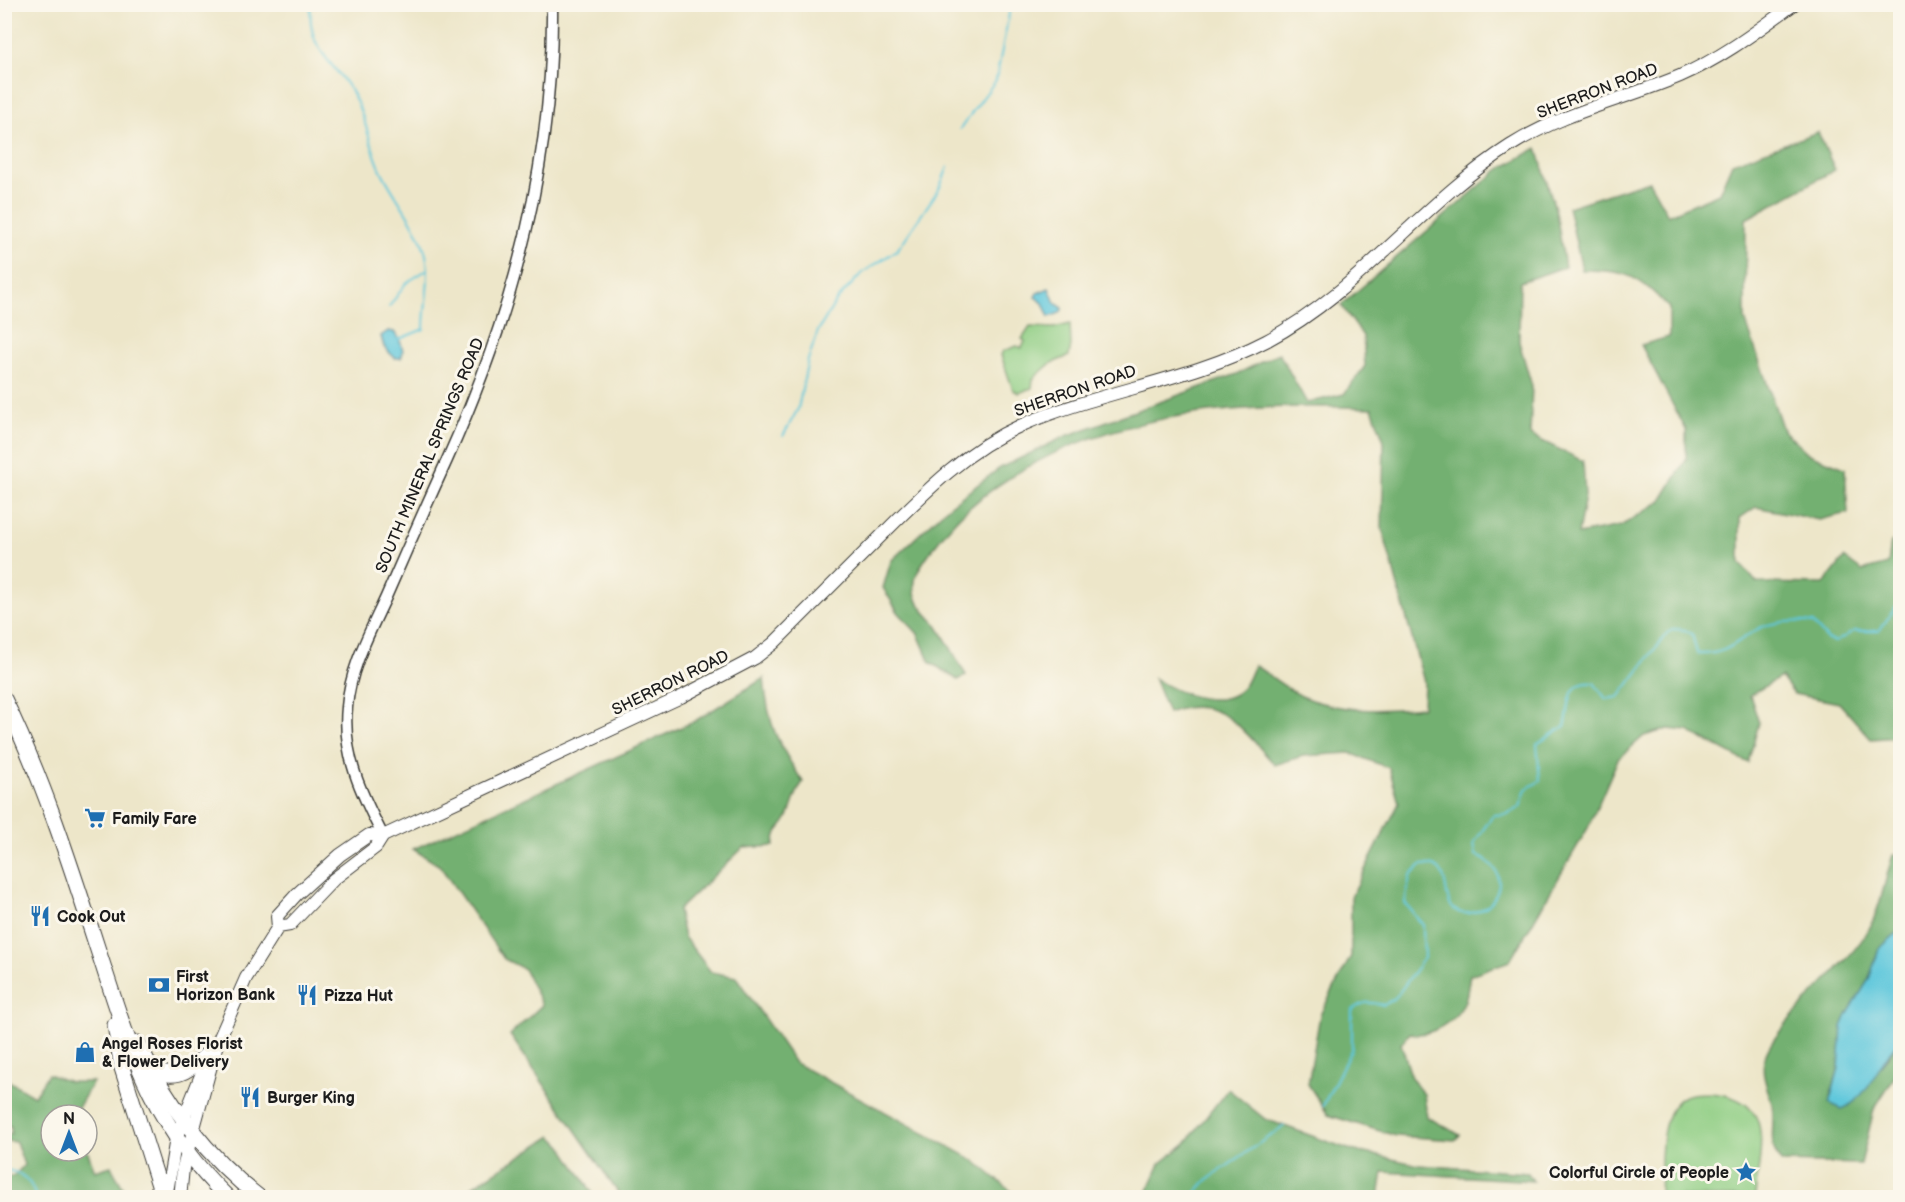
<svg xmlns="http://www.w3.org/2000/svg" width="1905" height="1202" viewBox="0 0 1905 1202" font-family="'Balsamiq Sans',sans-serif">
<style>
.green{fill:#8fcd83;stroke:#567450;stroke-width:1.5}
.forest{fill:#73b071;stroke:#486646;stroke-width:1.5}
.water{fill:#60c8dc;stroke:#3e727c;stroke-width:1.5}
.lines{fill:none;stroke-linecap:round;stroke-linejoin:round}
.stream{stroke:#60c8dc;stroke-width:2}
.minor-casing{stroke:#3b3a36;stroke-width:13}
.major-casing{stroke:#3b3a36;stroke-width:14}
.highway-casing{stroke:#3b3a36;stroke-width:17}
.minor{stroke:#fff;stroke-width:10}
.major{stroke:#fff;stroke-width:12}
.highway{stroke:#fff;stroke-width:15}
.labels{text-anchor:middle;stroke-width:6;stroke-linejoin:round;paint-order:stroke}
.street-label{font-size:16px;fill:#1c1c1c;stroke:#fbf7ec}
.poi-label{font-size:16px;font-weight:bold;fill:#1c1c1c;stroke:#fbf7ec;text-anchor:start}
</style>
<rect width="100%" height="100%" fill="#fbf7ec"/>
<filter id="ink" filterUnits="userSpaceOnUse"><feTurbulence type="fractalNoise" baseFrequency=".0167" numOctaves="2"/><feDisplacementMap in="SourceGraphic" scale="12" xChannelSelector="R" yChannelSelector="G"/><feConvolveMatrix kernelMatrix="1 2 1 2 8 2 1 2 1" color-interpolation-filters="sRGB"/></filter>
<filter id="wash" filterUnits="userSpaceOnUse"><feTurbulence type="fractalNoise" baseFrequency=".008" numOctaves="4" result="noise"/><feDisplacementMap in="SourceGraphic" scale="24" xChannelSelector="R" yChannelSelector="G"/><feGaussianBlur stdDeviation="1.35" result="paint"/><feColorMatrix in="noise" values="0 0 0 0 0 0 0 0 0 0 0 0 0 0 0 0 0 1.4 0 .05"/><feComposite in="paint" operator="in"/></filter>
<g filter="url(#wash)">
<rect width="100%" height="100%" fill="#ede6c9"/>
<g class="green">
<polygon points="1070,324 1071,345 1069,356 1050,364 1033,379 1032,388 1019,393 1013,390 1001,355 1003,351 1017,346 1022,348 1025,341 1022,339 1030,327 1054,328"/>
<path d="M 1711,1093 C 1777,1099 1760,1147 1755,1197 L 1660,1197 C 1662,1169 1656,1112 1683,1097 C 1691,1092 1702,1094 1711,1093 Z"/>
</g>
<g class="forest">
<path d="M 1818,132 L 1835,170 L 1746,219 L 1745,319 L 1783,430 L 1809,454 L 1845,468 L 1848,513 L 1819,520 L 1756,507 L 1740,518 L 1740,563 L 1757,583 L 1824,584 L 1844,558 L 1862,571 L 1888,564 L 1891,542 L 1900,538 L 1900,737 L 1871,739 L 1839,703 L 1794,694 L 1781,677 L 1750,695 L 1759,723 L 1748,763 L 1688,731 L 1668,729 L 1644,736 L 1618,759 L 1588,828 L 1510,961 L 1470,975 C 1468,983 1468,995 1464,1003 C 1456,1021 1430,1038 1410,1033 L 1401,1044 C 1409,1064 1408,1079 1424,1094 L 1427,1117 L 1460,1135 L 1455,1140 L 1396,1136 L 1328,1115 L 1308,1084 L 1320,1015 L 1351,956 L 1351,897 L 1399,803 L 1389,768 L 1350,753 L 1303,756 L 1275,765 C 1244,731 1219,692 1168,713 L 1154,678 C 1175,692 1223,713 1244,686 C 1248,680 1251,671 1254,665 C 1270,675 1287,690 1304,697 C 1343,713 1382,711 1423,707 L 1424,682 L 1382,528 L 1384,441 L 1372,408 C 1228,402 1074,412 961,515 C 950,526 916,566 915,581 C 914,586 915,594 917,599 C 919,608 930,617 936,624 C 947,640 956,658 966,675 L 958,680 L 930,662 L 918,634 L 898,612 L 883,588 L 891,561 L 948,507 L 1000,468 L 1066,436 L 1237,374 L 1279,353 L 1307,403 L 1344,394 L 1365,366 L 1363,336 L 1341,305 L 1498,170 L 1537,148 L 1556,212 L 1565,267 L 1520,282 L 1519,342 L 1532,386 L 1530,435 L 1583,461 L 1585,496 L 1578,534 L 1621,526 L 1661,501 L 1686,460 L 1686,430 L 1641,345 L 1669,337 L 1669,308 C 1637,274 1627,271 1582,270 L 1568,207 L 1649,181 L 1668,215 L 1719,193 L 1732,163 Z"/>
<path d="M 764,678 C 768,726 777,742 803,782 C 794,794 793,807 787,819 C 779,833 777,825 774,846 L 743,848 L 678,910 L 684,937 L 711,972 L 736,977 L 795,1063 L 974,1160 L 1018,1197 L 621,1197 L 510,1035 L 542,1005 L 524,969 L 504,959 L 440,866 L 413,849 L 695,721 Z"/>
<path d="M 1893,855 L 1900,855 L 1900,930 L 1879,949 L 1869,979 L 1847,1015 L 1842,1027 L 1839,1068 L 1830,1097 L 1865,1088 L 1900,1040 L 1900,1068 L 1874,1109 L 1861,1164 L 1781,1162 C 1766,1142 1776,1128 1772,1105 C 1769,1090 1761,1078 1764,1061 C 1769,1028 1849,966 1869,929 C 1881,908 1885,878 1893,855 Z"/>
<path d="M 48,1074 L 70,1082 L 93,1082 L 78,1108 L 79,1115 L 51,1115 L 51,1151 L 87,1150 L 95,1171 L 111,1166 C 116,1178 124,1186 127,1197 L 5,1197 L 5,1177 L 14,1176 L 24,1165 L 16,1142 L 7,1141 L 5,1145 L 5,1134 L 11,1134 L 11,1126 L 5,1126 L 5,1087 L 9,1081 L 34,1096 Z"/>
<polygon points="1228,1089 1265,1119 1351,1150 1419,1165 1528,1173 1533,1181 1383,1172 1379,1197 1297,1198 1296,1195 1145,1197 1160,1164 1186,1143"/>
<polygon points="552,1136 562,1146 595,1197 456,1197"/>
</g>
<g class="water">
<polygon points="1049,288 1055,303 1063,308 1060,313 1049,317 1043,303 1035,297 1037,293"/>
<path d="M 388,331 L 394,332 C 399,339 406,349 401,358 L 395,358 L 384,347 L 381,336 Z"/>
<path d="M 1900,930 L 1900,1040 C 1879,1060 1870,1098 1842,1109 L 1829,1103 L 1839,1068 L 1842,1027 L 1847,1015 L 1869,979 L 1879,949 Z"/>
</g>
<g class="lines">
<g class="stream">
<path d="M 311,4 C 306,53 335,59 354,97 C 367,120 370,147 381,170 C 394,197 416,222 425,251 C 432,276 424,304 424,329 L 397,340"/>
<polyline points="960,129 996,80 1011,4"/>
<polyline points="389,307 406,283 428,269"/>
<polyline points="783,436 798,409 808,360 818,331 836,301 862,273 897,250 905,239 939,189 948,167"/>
<path d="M 1323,1106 L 1352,1048 L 1352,1011 C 1363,1000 1370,1002 1384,1005 L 1396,997 L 1424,958 L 1423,925 L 1405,903 L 1410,876 L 1421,865 C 1460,862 1434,907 1462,913 C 1468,914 1475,912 1480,910 C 1499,902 1507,876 1488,862 C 1485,859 1480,858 1476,855 L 1474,843 L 1493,815 L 1507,814 L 1520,807 L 1526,789 L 1540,781 L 1537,744 L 1565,726 C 1571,709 1564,680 1594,683 L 1606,699 L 1619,697 L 1667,633 L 1674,629 L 1685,630 L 1692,634 L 1697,653 L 1701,654 C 1728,654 1735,642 1756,630 C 1770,621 1798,620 1813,623 L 1828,640 L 1835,642 L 1854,631 L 1879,631 L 1895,608 L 1900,607"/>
<path d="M 4,1170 C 22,1171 32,1181 36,1198"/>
<polyline points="1191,1198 1207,1180 1284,1126"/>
</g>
</g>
</g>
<g filter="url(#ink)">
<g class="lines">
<defs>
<path id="minor" d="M 383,836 C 362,795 342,755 347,707 C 350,668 370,632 386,597 C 406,551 426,506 447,460 C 512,316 554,164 552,4"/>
<g id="major">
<path d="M 278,927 L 290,925 L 334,879 L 376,847 L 383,836 L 681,697 L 755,658 L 774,643 C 808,609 841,576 874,543 C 920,497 963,451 1022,425 C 1100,391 1191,380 1266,341 C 1359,292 1422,202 1510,146 C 1563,112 1623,100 1680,76 C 1722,58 1757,31 1794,4"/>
<polyline points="166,1198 176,1138 209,1055"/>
<polyline points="180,1198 183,1168 217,1044 246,978 278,927 277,916 297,894 340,855 369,835 383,836"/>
</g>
<g id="highway">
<path d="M 4,699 C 43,779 70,863 97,947 C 130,1047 149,1122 228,1198"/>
<polyline points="115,1025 122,1068 163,1198"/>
<path d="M 138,1043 C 167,1104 206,1156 260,1198"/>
<path d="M 151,1070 C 180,1081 187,1070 209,1053"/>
</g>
</defs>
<use href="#minor" class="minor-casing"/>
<use href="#major" class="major-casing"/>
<use href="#highway" class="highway-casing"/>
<use href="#minor" class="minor"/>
<use href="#major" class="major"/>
<use href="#highway" class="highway"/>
</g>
</g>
<defs>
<symbol id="supermarket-bare" viewBox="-9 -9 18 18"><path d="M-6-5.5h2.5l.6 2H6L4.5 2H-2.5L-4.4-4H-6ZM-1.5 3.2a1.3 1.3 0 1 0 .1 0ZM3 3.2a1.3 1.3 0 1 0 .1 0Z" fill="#1f6fb2" stroke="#fbf7ec" stroke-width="2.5" paint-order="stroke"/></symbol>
<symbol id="restaurant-bare" viewBox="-9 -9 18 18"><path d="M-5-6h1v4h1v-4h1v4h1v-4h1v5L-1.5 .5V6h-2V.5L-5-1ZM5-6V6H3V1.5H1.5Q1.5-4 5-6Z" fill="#1f6fb2" stroke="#fbf7ec" stroke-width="2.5" paint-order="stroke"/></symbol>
<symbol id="bank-bare" viewBox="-9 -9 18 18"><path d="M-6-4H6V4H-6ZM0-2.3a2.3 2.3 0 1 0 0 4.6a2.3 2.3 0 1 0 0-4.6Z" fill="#1f6fb2" stroke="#fbf7ec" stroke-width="2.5" paint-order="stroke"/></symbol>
<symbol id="shop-bare" viewBox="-9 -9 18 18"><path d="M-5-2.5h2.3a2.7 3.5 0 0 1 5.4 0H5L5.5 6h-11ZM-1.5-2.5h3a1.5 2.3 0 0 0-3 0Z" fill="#1f6fb2" stroke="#fbf7ec" stroke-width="2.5" paint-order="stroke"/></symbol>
<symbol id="sight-bare" viewBox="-9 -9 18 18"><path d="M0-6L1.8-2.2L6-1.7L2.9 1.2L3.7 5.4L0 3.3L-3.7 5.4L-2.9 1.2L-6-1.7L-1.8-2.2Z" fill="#1f6fb2" stroke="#fbf7ec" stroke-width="2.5" paint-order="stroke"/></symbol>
</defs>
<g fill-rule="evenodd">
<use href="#supermarket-bare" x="80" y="803" width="30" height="30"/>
<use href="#restaurant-bare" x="25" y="901" width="30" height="30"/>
<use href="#bank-bare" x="144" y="970" width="30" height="30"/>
<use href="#restaurant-bare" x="292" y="980" width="30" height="30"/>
<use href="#shop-bare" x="70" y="1037" width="30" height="30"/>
<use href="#restaurant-bare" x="235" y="1082" width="30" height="30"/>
<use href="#sight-bare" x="1731" y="1157" width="30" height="30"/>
</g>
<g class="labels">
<g class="street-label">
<text transform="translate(1597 90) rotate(-21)" y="6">SHERRON ROAD</text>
<text transform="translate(1075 390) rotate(-19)" y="6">SHERRON ROAD</text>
<text transform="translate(429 455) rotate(-67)" y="6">SOUTH MINERAL SPRINGS ROAD</text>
<text transform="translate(670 682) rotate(-26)" y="6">SHERRON ROAD</text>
</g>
<g class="poi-label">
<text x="112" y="824">Family Fare</text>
<text x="57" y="922">Cook Out</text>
<text x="176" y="982">First<tspan x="176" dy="18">Horizon Bank</tspan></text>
<text x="324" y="1001">Pizza Hut</text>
<text x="102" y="1049">Angel Roses Florist<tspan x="102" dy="18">&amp; Flower Delivery</tspan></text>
<text x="267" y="1103">Burger King</text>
<text x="1729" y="1178" text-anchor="end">Colorful Circle of People</text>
</g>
</g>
<rect width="1905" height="1202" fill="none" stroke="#fbf7ec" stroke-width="24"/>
<g transform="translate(69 1133)"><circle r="28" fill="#fbf7ec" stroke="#a29f99" stroke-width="1.5"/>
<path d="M0-4.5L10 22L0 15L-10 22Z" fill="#1f6fb2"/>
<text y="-9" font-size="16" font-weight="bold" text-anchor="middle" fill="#1c1c1c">N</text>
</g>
</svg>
